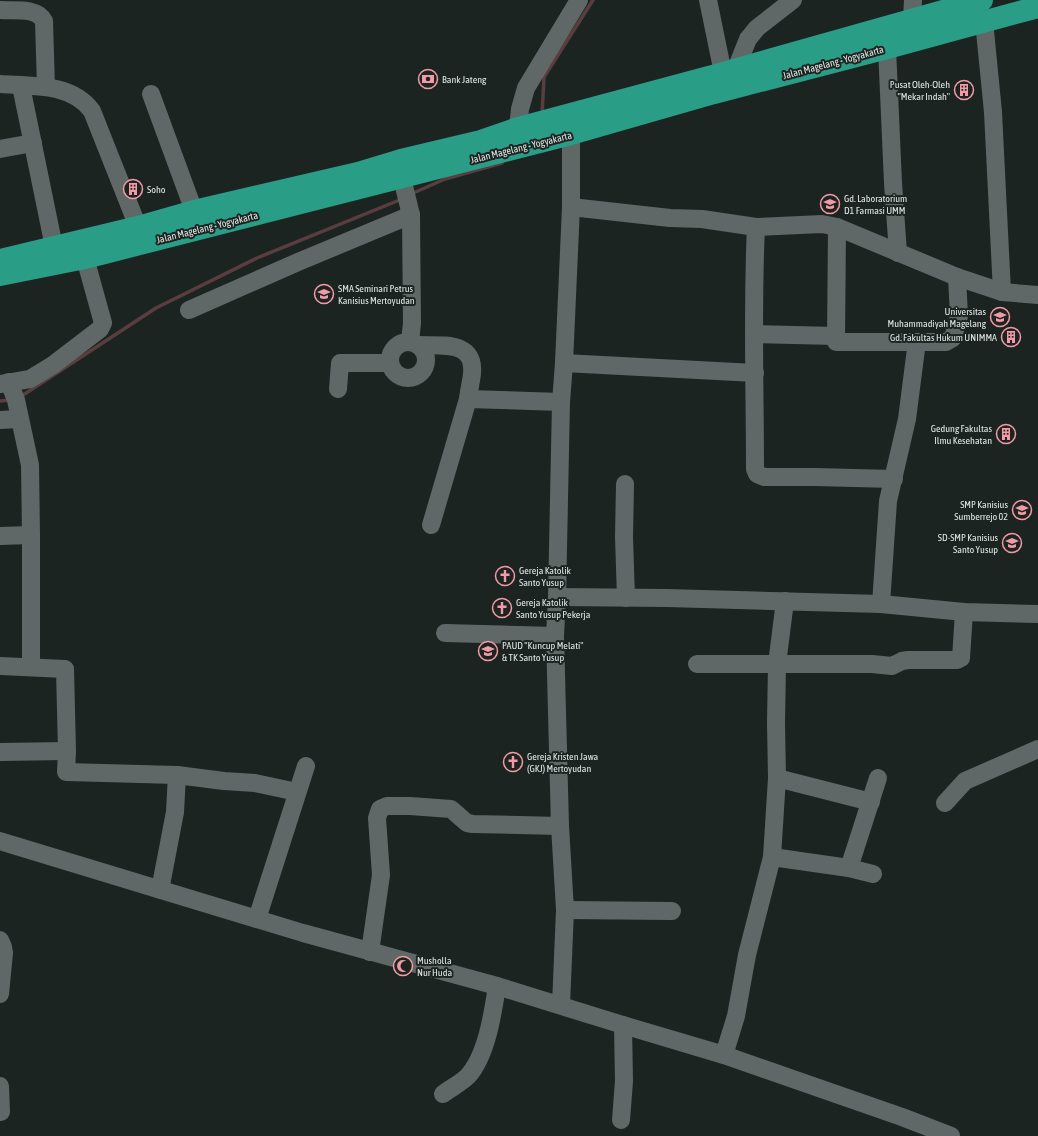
<svg xmlns="http://www.w3.org/2000/svg" width="1038" height="1136" viewBox="0 0 1038 1136" font-family="'Asap Condensed',sans-serif">
<style>
.lines{fill:none;stroke-linecap:round;stroke-linejoin:round}
.stream{stroke:#5a3d41;stroke-width:3.5}
.minor{stroke:#5f6866;stroke-width:18}
.highway{stroke:#2a9d87;stroke-width:22}
.labels{text-anchor:middle;stroke-width:4;stroke-linejoin:round;paint-order:stroke}
.street-label{font-size:10px;fill:#e1e6e4;stroke:#1c2422}
.poi-label{font-size:10px;fill:#e1e6e4;stroke:#1c2422;text-anchor:start}
</style>
<rect width="100%" height="100%" fill="#1c2422"/>
<g class="lines">
<g class="stream">
<polyline points="542,115 544,77 593,0"/>
<polyline points="411,194 445,179 502,163"/>
<polyline points="20,397 156,308 257,258 402,199"/>
<polyline points="0,401 11,400"/>
</g>
<g class="minor">
<polyline points="708,0 723,73"/>
<path d="M 0,10 C 14,11 37,7 44,21 L 46,87"/>
<polyline points="912,21 913,0"/>
<polyline points="984,21 993,112 1002,292"/>
<polyline points="887,48 893,183 898,253"/>
<polyline points="736,69 748,39 757,28 793,0"/>
<path d="M 0,84 C 31,86 72,83 92,111 L 138,227"/>
<polyline points="21,86 54,247"/>
<polyline points="151,94 194,211"/>
<polyline points="518,128 520,109 526,88 579,0"/>
<polyline points="0,149 33,143"/>
<polyline points="402,178 411,215 412,323 410,342"/>
<polyline points="571,207 670,218 702,219 756,227 822,224 837,227 957,277 1002,292 1038,295"/>
<path d="M 756,227 C 752,307 755,388 755,469 L 757,474 L 764,477 L 815,477 L 894,479"/>
<polyline points="837,227 836,342 918,342"/>
<polyline points="189,310 298,262 411,215"/>
<polyline points="754,334 836,336"/>
<circle cx="408" cy="360" r="18"/>
<path d="M 418,345 C 442,346 475,340 472,374 C 471,382 469,390 468,399"/>
<polyline points="564,363 755,373"/>
<polyline points="9,382 16,400 30,465 31,535 31,667"/>
<polyline points="0,384 30,379 53,365 100,329 103,323 85,258"/>
<polyline points="338,389 340,363 389,363"/>
<polyline points="0,420 19,419"/>
<polyline points="625,484 624,537 626,598"/>
<polyline points="431,525 468,399 561,402"/>
<polyline points="0,536 31,535"/>
<polyline points="557,597 667,598 881,604 964,612 1038,614"/>
<polyline points="881,604 888,501 907,419 916,349 918,342 946,342 953,338 959,316 957,277"/>
<polyline points="445,633 555,636"/>
<polyline points="697,664 872,664 892,666 902,661 908,660 957,660 961,658 964,612"/>
<polyline points="0,666 65,669 67,751 66,772 177,775 224,781 255,783 297,792"/>
<polyline points="0,752 67,751"/>
<polyline points="777,778 871,802"/>
<polyline points="945,803 965,781 1038,749"/>
<polyline points="0,841 303,933 497,986 623,1025 724,1055 902,1117 951,1136"/>
<polyline points="772,857 849,868 873,874"/>
<polyline points="849,868 878,778"/>
<polyline points="160,890 175,812 177,775"/>
<polyline points="565,910 672,911"/>
<polyline points="257,919 306,766"/>
<polyline points="0,940 3,947 4,953 0,994"/>
<polyline points="370,952 381,875 377,818 380,809 387,806 410,806 451,809 467,823 473,824 560,826"/>
<polyline points="561,1005 565,910 560,826 555,636 557,597 561,402 564,363 571,207 571,134"/>
<polyline points="724,1055 736,1016 747,955 772,857 777,778 776,723 777,664 785,601"/>
<polyline points="0,1086 1,1112"/>
<path d="M 443,1094 C 451,1088 461,1083 468,1076 C 487,1055 493,1012 497,986"/>
<polyline points="621,1120 624,1081 623,1025"/>
</g>
<g class="highway">
<polyline points="0,260 138,227 194,211 358,173 401,160 481,141 518,128 723,73 982,0"/>
<polyline points="0,275 85,258 571,134 714,93 887,48 1038,7"/>
</g>
</g>
<defs>
<symbol id="bank-ring" viewBox="-11 -11 22 22"><circle r="9.5" fill="#1c2422" stroke="#f39aa7" stroke-width="1.5"/><path d="M-6-4H6V4H-6ZM0-2.3a2.3 2.3 0 1 0 0 4.6a2.3 2.3 0 1 0 0-4.6Z" fill="#f39aa7"/></symbol>
<symbol id="building-ring" viewBox="-11 -11 22 22"><circle r="9.5" fill="#1c2422" stroke="#f39aa7" stroke-width="1.5"/><path d="M-4-6H4V6H1V3H-1V6H-4ZM-2.5-4.3h1.7v1.8h-1.7ZM.8-4.3h1.7v1.8H.8ZM-2.5-1h1.7V.8h-1.7ZM.8-1h1.7V.8H.8Z" fill="#f39aa7"/></symbol>
<symbol id="university-ring" viewBox="-11 -11 22 22"><circle r="9.5" fill="#1c2422" stroke="#f39aa7" stroke-width="1.5"/><path d="M0-5L7-2L0 1L-7-2ZM-4 1L0 2.5L4 1V4Q0 6-4 4Z" fill="#f39aa7"/></symbol>
<symbol id="school-ring" viewBox="-11 -11 22 22"><circle r="9.5" fill="#1c2422" stroke="#f39aa7" stroke-width="1.5"/><path d="M0-5L7-2L0 1L-7-2ZM-4 1L0 2.5L4 1V4Q0 6-4 4Z" fill="#f39aa7"/></symbol>
<symbol id="church-ring" viewBox="-11 -11 22 22"><circle r="9.5" fill="#1c2422" stroke="#f39aa7" stroke-width="1.5"/><path d="M-1.2-6h2.4v3.5h3.3v2.4h-3.3V6h-2.4V-.1h-3.3v-2.4h3.3Z" fill="#f39aa7"/></symbol>
<symbol id="mosque-ring" viewBox="-11 -11 22 22"><circle r="9.5" fill="#1c2422" stroke="#f39aa7" stroke-width="1.5"/><path d="M3.5-4.9A6 6 0 1 0 3.5 4.9A5 5 0 1 1 3.5-4.9Z" fill="#f39aa7"/></symbol>
</defs>
<g fill-rule="evenodd">
<use href="#bank-ring" x="417" y="68" width="22" height="22"/>
<use href="#building-ring" x="953" y="79" width="22" height="22"/>
<use href="#building-ring" x="122" y="178" width="22" height="22"/>
<use href="#university-ring" x="819" y="193" width="22" height="22"/>
<use href="#school-ring" x="313" y="283" width="22" height="22"/>
<use href="#university-ring" x="989" y="306" width="22" height="22"/>
<use href="#building-ring" x="1000" y="326" width="22" height="22"/>
<use href="#building-ring" x="995" y="423" width="22" height="22"/>
<use href="#school-ring" x="1011" y="499" width="22" height="22"/>
<use href="#school-ring" x="1001" y="532" width="22" height="22"/>
<use href="#church-ring" x="494" y="565" width="22" height="22"/>
<use href="#church-ring" x="491" y="597" width="22" height="22"/>
<use href="#school-ring" x="477" y="640" width="22" height="22"/>
<use href="#church-ring" x="502" y="751" width="22" height="22"/>
<use href="#mosque-ring" x="392" y="955" width="22" height="22"/>
</g>
<g class="labels">
<g class="street-label">
<text transform="translate(833 62) rotate(-15)" y="4">Jalan Magelang - Yogyakarta</text>
<text transform="translate(521 147) rotate(-14)" y="4">Jalan Magelang - Yogyakarta</text>
<text transform="translate(207 227) rotate(-14)" y="4">Jalan Magelang - Yogyakarta</text>
</g>
<g class="poi-label">
<text x="442" y="83">Bank Jateng</text>
<text x="950" y="88" text-anchor="end">Pusat Oleh-Oleh<tspan x="950" dy="12">"Mekar Indah"</tspan></text>
<text x="147" y="193">Soho</text>
<text x="844" y="202">Gd. Laboratorium<tspan x="844" dy="12">D1 Farmasi UMM</tspan></text>
<text x="338" y="292">SMA Seminari Petrus<tspan x="338" dy="12">Kanisius Mertoyudan</tspan></text>
<text x="986" y="315" text-anchor="end">Universitas<tspan x="986" dy="12">Muhammadiyah Magelang</tspan></text>
<text x="997" y="341" text-anchor="end">Gd. Fakultas Hukum UNIMMA</text>
<text x="992" y="432" text-anchor="end">Gedung Fakultas<tspan x="992" dy="12">Ilmu Kesehatan</tspan></text>
<text x="1008" y="508" text-anchor="end">SMP Kanisius<tspan x="1008" dy="12">Sumberrejo 02</tspan></text>
<text x="998" y="541" text-anchor="end">SD-SMP Kanisius<tspan x="998" dy="12">Santo Yusup</tspan></text>
<text x="519" y="574">Gereja Katolik<tspan x="519" dy="12">Santo Yusup</tspan></text>
<text x="516" y="606">Gereja Katolik<tspan x="516" dy="12">Santo Yusup Pekerja</tspan></text>
<text x="502" y="649">PAUD "Kuncup Melati"<tspan x="502" dy="12">&amp; TK Santo Yusup</tspan></text>
<text x="527" y="760">Gereja Kristen Jawa<tspan x="527" dy="12">(GKJ) Mertoyudan</tspan></text>
<text x="417" y="964">Musholla<tspan x="417" dy="12">Nur Huda</tspan></text>
</g>
</g>
</svg>
